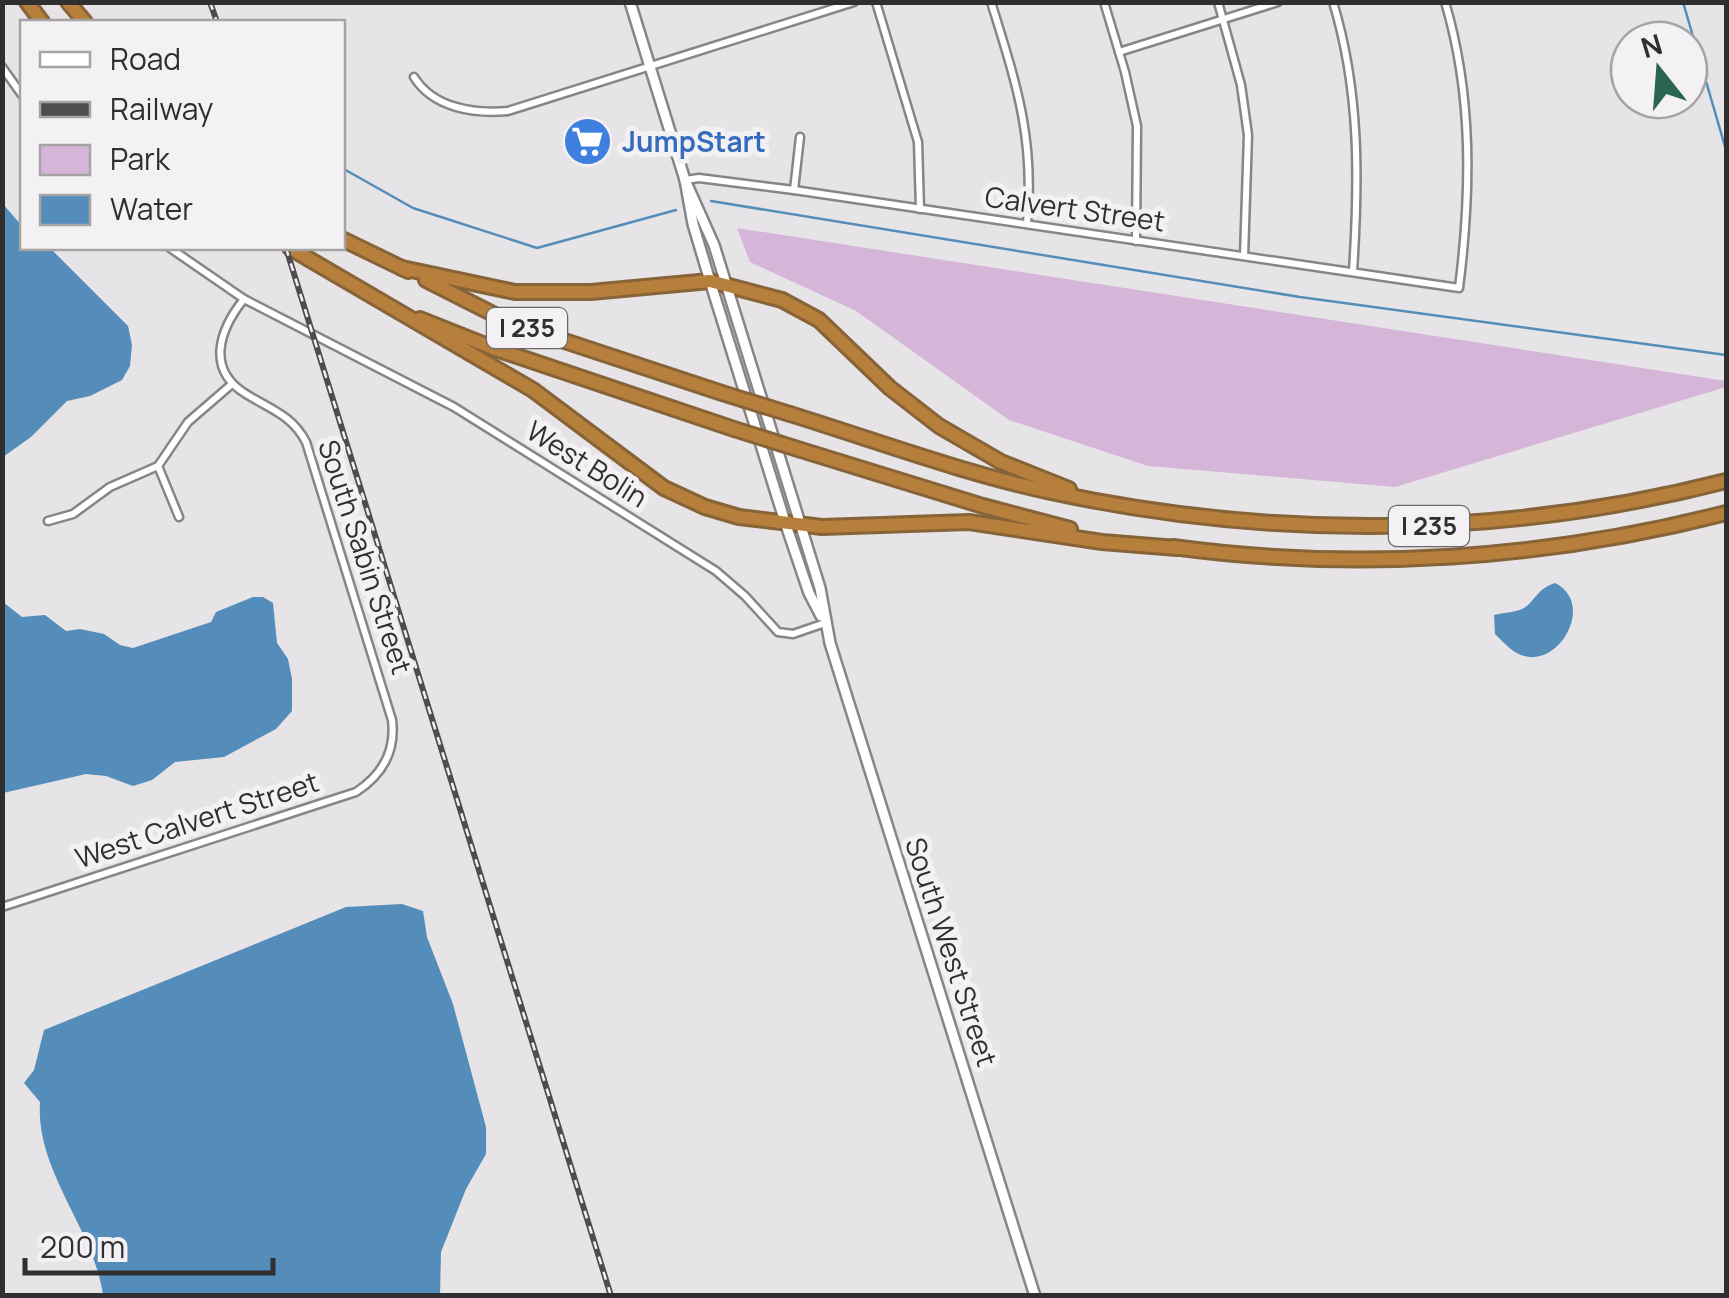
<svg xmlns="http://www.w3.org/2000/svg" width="1729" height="1298" viewBox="0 0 1729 1298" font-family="Manrope,sans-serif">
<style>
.green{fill:#d5b5d8}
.water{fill:#558dba}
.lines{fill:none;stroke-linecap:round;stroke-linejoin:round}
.stream{stroke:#558dba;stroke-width:2.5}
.minor-casing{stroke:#888588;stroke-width:11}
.tertiary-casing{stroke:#888588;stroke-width:14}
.motorway-casing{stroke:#876338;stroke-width:18}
.minor{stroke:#fff;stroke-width:6}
.tertiary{stroke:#fff;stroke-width:9}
.motorway{stroke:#b67f3c;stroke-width:12}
.rail-casing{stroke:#4e4d4e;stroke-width:6}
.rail{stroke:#f3f1f3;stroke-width:2.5;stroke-dasharray:8;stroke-linecap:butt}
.motorway-bridge-casing{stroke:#876338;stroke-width:18;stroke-linecap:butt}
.motorway-bridge{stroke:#b67f3c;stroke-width:12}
.labels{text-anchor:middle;stroke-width:10;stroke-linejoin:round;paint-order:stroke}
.shield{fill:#f3f1f3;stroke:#6a696a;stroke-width:2.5}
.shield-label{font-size:25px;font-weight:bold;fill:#302f30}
.shop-label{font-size:28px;font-weight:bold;fill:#366cbe;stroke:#f3f1f3;text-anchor:start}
.street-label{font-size:28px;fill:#302f30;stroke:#f3f1f3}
</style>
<rect width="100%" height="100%" fill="#e6e4e6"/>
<polygon class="green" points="737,228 1726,381 1726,387 1395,487 1148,466 1009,420 856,311 750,262"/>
<g class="water">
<polygon points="3,204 22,226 22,248 48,248 53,251 128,326 132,345 130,366 122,380 90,396 67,401 31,437 3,457"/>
<path d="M 1555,583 C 1596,603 1559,670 1521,655 C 1511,651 1503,642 1495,634 L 1494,615 C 1504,612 1520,613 1528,605 C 1538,595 1540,588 1555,583 Z"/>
<polygon points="253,597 263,597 273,603 277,643 288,659 292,679 292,711 276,729 224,757 175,762 152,780 133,786 106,776 86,774 3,793 3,602 22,617 45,615 66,631 80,629 104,634 120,645 133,648 211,622 216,612"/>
<path d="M 402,904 L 423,911 L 427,937 L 453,1004 L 486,1127 L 486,1154 L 466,1189 L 441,1252 L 440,1295 L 103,1295 C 94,1229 35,1171 40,1102 L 24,1083 L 34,1070 L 44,1030 L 346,907 Z"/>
</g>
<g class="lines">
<g class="stream">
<polyline points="1683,2 1726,150"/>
<polyline points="342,168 413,208 537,248 676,210"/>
<polyline points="711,201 1300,297 1726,355"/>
</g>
<defs>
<g id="minor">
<polyline points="876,2 918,142 920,209"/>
<path d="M 991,2 C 1016,83 1035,138 1027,224"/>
<polyline points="1104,2 1125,72 1137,126 1136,241"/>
<polyline points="1218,2 1241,85 1248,135 1244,256"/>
<path d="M 1333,2 C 1360,91 1359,179 1353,271"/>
<polyline points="1119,52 1278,2"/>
<polyline points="2,67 22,95"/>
<path d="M 414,77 C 433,108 474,114 508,111 L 854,2"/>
<path d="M 685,180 L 699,178 L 794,190 L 1459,288 C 1471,192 1473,96 1445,2"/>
<polyline points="794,190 800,137"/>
<polyline points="170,248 244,299 454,407 716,571 745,596 778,632 793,634 825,623"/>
<polyline points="158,466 179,517"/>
<polyline points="48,521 73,514 110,487 158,466 188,422 232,384"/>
<path d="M 2,907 L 356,792 C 382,775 396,752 392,720 L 306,442 C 292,415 270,409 246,394 C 205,369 220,329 244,299"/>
</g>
<g id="tertiary">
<polyline points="630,2 685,180 693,224 710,281 785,522 809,593 821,616"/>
<polyline points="685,180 714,245 820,588 830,643 1035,1296"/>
</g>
<g id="motorway">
<polyline points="27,2 42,22"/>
<polyline points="68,2 85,22"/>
<polyline points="342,239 408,271"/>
<polyline points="290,248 533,390 664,488 705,507 739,517 822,527 969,522 1102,542 1177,548"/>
<polyline points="402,268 515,292 591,292 710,281 782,300 819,320 890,388 939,426 1001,462 1069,489"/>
<polyline points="426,280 513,324 722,393"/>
<polyline points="420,319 493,348 734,429"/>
<path d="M 790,414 C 877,441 963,473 1051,492 C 1275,540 1504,538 1726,481"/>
<polyline points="801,450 983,506 1070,529"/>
<path d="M 1173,547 C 1357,572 1547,559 1726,513"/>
</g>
</defs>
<use href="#minor" class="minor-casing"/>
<use href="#tertiary" class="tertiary-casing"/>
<use href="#motorway" class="motorway-casing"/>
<use href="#minor" class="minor"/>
<use href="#tertiary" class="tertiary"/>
<use href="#motorway" class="motorway"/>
<defs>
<g id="rail">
<polyline points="210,2 217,22"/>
<polyline points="286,248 611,1296"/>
</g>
</defs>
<use href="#rail" class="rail-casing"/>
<use href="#rail" class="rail"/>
<defs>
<g id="motorway-bridge">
<polyline points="722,393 790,414"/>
<polyline points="734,429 801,450"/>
</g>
</defs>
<use href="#motorway-bridge" class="motorway-bridge-casing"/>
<use href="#motorway-bridge" class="motorway-bridge"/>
</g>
<defs>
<symbol id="supermarket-disc" viewBox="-11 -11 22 22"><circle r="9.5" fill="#3f7fe0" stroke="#f3f1f3"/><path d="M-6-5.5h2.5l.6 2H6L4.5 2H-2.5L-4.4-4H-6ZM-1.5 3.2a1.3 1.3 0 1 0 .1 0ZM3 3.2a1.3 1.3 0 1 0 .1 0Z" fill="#fff"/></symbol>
</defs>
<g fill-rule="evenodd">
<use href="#supermarket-disc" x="560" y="114" width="55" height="55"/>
</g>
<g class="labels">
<g class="shield">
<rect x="487" y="308" width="80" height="40" rx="8"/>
<rect x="1389" y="506" width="80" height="40" rx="8"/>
</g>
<g class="shield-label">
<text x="527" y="337">I 235</text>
<text x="1429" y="535">I 235</text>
</g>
<g class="shop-label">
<text x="622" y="152">JumpStart</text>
</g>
<g class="street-label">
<text transform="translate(1075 209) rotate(8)" y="10">Calvert Street</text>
<text transform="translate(587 464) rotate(32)" y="10">West Bolin</text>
<text transform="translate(365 557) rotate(72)" y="10">South Sabin Street</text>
<text transform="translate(197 820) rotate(-18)" y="10">West Calvert Street</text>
<text transform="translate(951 952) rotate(72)" y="10">South West Street</text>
</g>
</g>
<rect width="1729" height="1298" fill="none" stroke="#302f30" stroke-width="10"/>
<rect x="20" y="20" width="325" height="230" fill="#f3f1f3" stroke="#a5a3a5" stroke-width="2.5"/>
<rect x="40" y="52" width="50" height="15" fill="#ffffff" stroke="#a5a3a5" stroke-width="2.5"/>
<text x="110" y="70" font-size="30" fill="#302f30">Road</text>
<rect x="40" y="102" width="50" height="15" fill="#4e4d4e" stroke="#a5a3a5" stroke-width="2.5"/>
<text x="110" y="120" font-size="30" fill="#302f30">Railway</text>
<rect x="40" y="145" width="50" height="30" fill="#d5b5d8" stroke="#a5a3a5" stroke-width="2.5"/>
<text x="110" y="170" font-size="30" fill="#302f30">Park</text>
<rect x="40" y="195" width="50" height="30" fill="#558dba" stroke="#a5a3a5" stroke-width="2.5"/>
<text x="110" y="220" font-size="30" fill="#302f30">Water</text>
<g transform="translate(1659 70) rotate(343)"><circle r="48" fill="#f3f1f3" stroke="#a5a3a5" stroke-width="2.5"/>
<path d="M0-8L18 38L0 25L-18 38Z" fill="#2a654f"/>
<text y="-15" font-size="28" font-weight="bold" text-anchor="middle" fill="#302f30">N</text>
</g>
<path d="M25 1258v15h248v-15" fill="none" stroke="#302f30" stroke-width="5"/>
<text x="40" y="1258" font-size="30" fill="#302f30" stroke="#f3f1f3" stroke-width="8" paint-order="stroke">200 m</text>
</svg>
